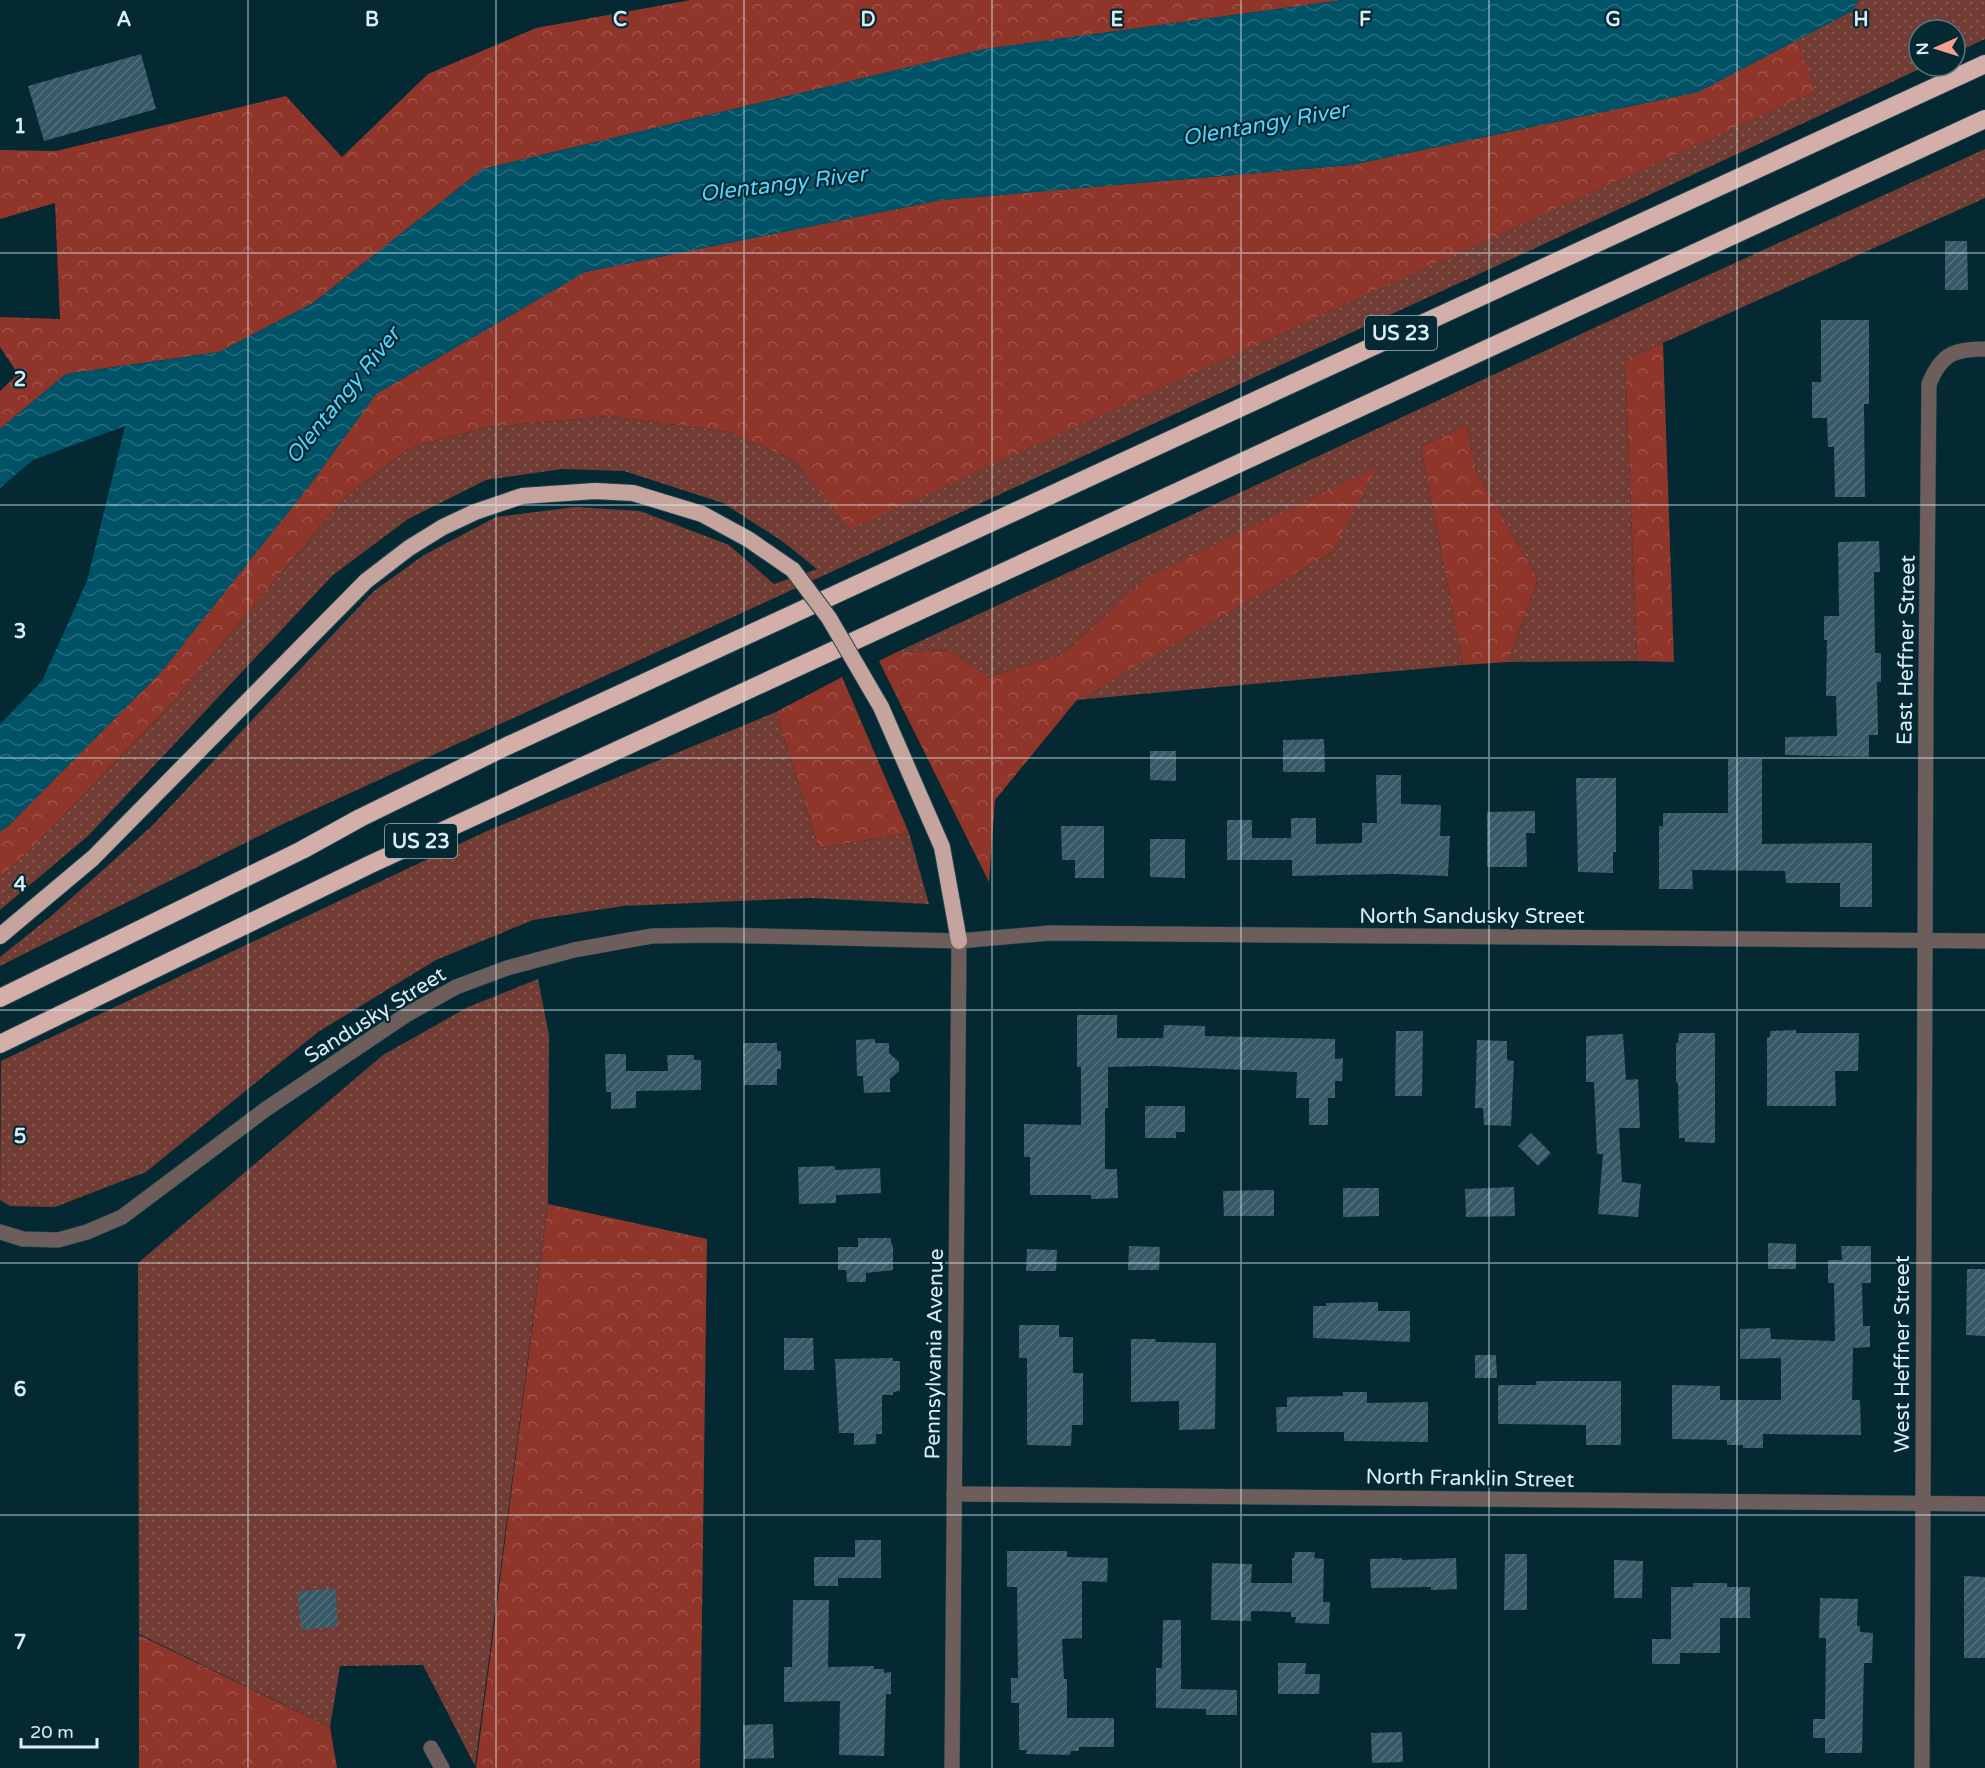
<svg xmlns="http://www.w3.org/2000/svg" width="1985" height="1768" viewBox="0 0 1985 1768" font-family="'Varela Round',sans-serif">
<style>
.grass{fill:url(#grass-dots)}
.forest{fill:url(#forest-crowns)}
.water{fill:url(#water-waves)}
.building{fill:url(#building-hatch)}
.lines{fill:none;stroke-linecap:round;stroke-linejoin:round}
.minor-casing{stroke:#22444e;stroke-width:16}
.tertiary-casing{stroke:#22444e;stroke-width:16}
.trunk-casing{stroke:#22444e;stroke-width:18}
.motorway-casing{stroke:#22444e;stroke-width:20}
.minor{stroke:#6d5e5c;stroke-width:15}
.tertiary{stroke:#6d5e5c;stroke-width:15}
.trunk{stroke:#c6a49e;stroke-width:16}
.motorway{stroke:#d4afa9;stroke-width:18}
.trunk-bridge-casing{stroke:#22444e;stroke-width:18;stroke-linecap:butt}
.trunk-bridge{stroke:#c6a49e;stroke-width:16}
.grid{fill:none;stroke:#dbedf4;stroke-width:1.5;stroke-opacity:0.55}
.labels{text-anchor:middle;stroke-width:4.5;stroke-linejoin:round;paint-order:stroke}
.shield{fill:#042933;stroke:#9ab2ba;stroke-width:1.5}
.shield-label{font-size:20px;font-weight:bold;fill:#dbedf4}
.street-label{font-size:21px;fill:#dbedf4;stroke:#042933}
.water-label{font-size:22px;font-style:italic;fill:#54d5fe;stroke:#042933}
.grid-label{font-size:20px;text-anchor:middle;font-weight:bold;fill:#dbedf4;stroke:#042933;stroke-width:4.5;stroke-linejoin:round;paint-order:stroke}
</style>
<defs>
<pattern id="grass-dots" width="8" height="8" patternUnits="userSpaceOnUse" patternTransform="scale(1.5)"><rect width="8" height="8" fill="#713c34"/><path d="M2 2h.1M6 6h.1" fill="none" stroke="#855852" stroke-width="1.8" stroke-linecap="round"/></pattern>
<pattern id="forest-crowns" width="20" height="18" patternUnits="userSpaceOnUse" patternTransform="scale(1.5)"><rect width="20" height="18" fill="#90352a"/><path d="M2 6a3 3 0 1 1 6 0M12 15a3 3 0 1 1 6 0" fill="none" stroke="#9f534a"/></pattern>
<pattern id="water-waves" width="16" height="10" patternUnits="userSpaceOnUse" patternTransform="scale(1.5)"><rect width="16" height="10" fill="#005266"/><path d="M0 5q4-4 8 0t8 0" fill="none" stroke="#256b7c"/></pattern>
<pattern id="building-hatch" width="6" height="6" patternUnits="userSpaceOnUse" patternTransform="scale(1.5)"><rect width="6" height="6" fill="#375965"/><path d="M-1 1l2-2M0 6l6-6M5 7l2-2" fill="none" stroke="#53717c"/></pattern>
</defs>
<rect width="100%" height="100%" fill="#042933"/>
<g class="grass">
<polygon points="1859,0 1985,0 1985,39 1955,53 1955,30 1919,30 1919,66 1926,66 1529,251 283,824 0,966 0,957 50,917 152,826 374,591 424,555 496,517 575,507 640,511 729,545 774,584 817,569 782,541 723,503 624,471 562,469 486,480 408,519 333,575 88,836 0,910 0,877 17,863 171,704 345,497 411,447 488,427 608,416 729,432 794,460 850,528 1814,91 1797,40 1852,11"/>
<polygon points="1985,149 1985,198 1625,360 1637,661 1508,662 1538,579 1477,473 1466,425 1421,447 1463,665 1076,700 1332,552 1144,579 1063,654 989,677 949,650 897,652 1682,287"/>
<polygon points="776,712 819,848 909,833 929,904 810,898 623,906 533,920 436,960 318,1032 146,1172 55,1207 10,1206 0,1200 1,1061 487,831"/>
<polygon points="538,979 549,1035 548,1204 475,1766 423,1665 340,1666 330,1727 139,1634 138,1263 383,1055 468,1007"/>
</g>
<g class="forest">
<polygon points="691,0 1343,0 985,49 483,169 313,303 219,352 66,374 0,429 0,391 18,374 0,347 0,317 60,319 55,203 0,219 0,150 56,151 286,96 342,157 428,74 536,28"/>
<polygon points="1797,40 1815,91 850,529 794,460 729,432 608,416 488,427 411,447 345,497 171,704 17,863 0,877 0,832 9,825 161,672 309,486 376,394 585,272 941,200 1351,165 1698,92"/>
<polygon points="1663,343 1674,662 1637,661 1625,360"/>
<polygon points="1466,425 1477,473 1538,579 1508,662 1463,665 1421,447"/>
<polygon points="1377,467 1332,552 1076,701 995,800 989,882 879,661 897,652 949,650 989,677 1063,654 1144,579"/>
<polygon points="842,677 909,833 819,848 776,712"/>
<polygon points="548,1204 707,1239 700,1768 476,1768"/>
<polygon points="139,1635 330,1727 337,1768 139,1768"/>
</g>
<polygon class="water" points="1343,0 1859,0 1852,11 1698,92 1351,165 941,200 585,272 376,394 309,486 161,672 9,825 0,832 0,724 42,681 87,581 125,426 33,460 0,488 0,429 66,374 219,352 313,303 483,169 985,49"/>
<g class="building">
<polygon points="141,54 156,109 44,141 28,86"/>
<polygon points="1945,241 1967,241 1968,290 1945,290"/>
<polygon points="1821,320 1869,320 1869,404 1864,404 1865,497 1835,497 1834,447 1828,447 1827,418 1812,418 1812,382 1821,382"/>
<polygon points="1879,541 1880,572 1874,572 1875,653 1881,653 1881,682 1877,682 1878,735 1869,735 1869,757 1785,755 1785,737 1837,736 1836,696 1826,696 1827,640 1824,640 1824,616 1839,616 1838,542"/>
<polygon points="1324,739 1325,772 1283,772 1283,740"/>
<polygon points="1150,751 1176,751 1176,781 1150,780"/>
<polygon points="1728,759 1762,759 1762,844 1872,843 1872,907 1840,907 1840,883 1786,883 1785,871 1692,870 1693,889 1659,889 1659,826 1663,826 1663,813 1728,813"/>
<polygon points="1376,775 1401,775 1401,804 1441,805 1440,836 1450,836 1448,876 1392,874 1292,876 1292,860 1227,860 1227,820 1252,820 1252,838 1291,838 1291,818 1316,818 1316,844 1362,843 1362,823 1377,823"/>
<polygon points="1576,778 1616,778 1616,852 1613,852 1613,873 1578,872"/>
<polygon points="1535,811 1535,833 1526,833 1527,867 1487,867 1487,812"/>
<polygon points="1061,826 1104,826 1104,878 1075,878 1075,860 1062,860"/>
<polygon points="1150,839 1185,839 1185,878 1150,877"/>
<polygon points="1077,1015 1117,1015 1117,1038 1163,1038 1164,1025 1205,1026 1205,1036 1335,1039 1335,1059 1343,1058 1342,1081 1335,1081 1335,1098 1328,1098 1328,1125 1309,1125 1309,1098 1296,1098 1297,1072 1152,1066 1108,1067 1108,1108 1105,1108 1105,1169 1117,1169 1118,1198 1091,1199 1091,1195 1030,1195 1030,1157 1024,1157 1024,1124 1081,1125 1081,1067 1077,1067"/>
<polygon points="1796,1030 1796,1033 1859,1033 1858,1071 1835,1071 1836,1106 1767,1106 1767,1038 1770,1037 1770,1031"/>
<polygon points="1396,1031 1423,1031 1422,1096 1395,1096"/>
<polygon points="1679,1033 1715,1033 1715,1143 1685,1142 1685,1138 1679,1138 1678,1083 1676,1083 1676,1043 1678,1043"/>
<polygon points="1623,1034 1626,1080 1638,1079 1640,1128 1619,1128 1622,1182 1641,1184 1638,1217 1598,1214 1603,1154 1597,1154 1594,1082 1586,1082 1586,1036"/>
<polygon points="875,1039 875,1043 889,1043 889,1053 899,1062 899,1071 890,1079 890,1092 864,1093 863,1076 857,1076 856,1040"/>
<polygon points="1477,1040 1507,1041 1507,1060 1514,1061 1511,1126 1484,1125 1483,1108 1475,1108"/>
<polygon points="743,1043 777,1043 777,1051 781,1051 781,1069 777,1069 777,1085 744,1085"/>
<polygon points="605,1054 626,1054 626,1071 668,1071 667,1055 694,1055 694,1060 701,1060 701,1090 636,1091 636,1108 611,1109 611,1092 606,1092"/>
<polygon points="1145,1106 1185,1106 1185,1132 1176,1132 1176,1138 1145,1138"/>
<polygon points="1531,1133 1551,1153 1538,1166 1518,1146"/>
<polygon points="835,1166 835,1170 880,1168 881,1193 836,1195 836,1203 799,1204 798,1167"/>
<polygon points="1514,1187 1515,1216 1466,1217 1465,1189"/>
<polygon points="1343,1188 1379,1188 1379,1216 1343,1217"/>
<polygon points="1274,1190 1274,1216 1224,1216 1223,1191"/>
<polygon points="858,1238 891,1238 891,1244 893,1245 893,1270 866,1273 866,1282 847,1282 846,1270 838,1270 838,1247 858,1247"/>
<polygon points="1768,1243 1796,1244 1796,1269 1768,1269"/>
<polygon points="1129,1246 1160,1247 1159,1270 1128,1270"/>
<polygon points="1841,1246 1871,1246 1871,1283 1862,1283 1863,1326 1870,1326 1870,1347 1853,1348 1852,1400 1860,1400 1861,1435 1763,1434 1763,1448 1743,1448 1743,1445 1727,1445 1727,1440 1672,1439 1672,1385 1720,1386 1720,1400 1781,1400 1781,1358 1740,1359 1740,1329 1770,1328 1771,1339 1835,1341 1834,1283 1828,1283 1828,1260 1842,1260"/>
<polygon points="1027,1249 1057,1250 1056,1271 1026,1271"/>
<polygon points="1967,1269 1985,1269 1985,1336 1966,1335"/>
<polygon points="1378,1302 1378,1311 1410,1311 1410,1342 1313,1338 1313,1306 1326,1306 1326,1303"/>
<polygon points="1019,1325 1059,1325 1059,1337 1073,1337 1073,1373 1083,1373 1083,1425 1072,1425 1071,1446 1027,1445 1027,1358 1019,1358"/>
<polygon points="784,1338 813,1338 814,1370 784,1370"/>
<polygon points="1131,1339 1155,1339 1156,1342 1216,1343 1215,1429 1179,1430 1179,1401 1131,1402"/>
<polygon points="1475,1355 1496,1355 1497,1378 1475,1378"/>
<polygon points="893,1358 893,1361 900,1361 900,1391 893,1392 893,1395 882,1395 882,1434 876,1434 876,1444 854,1445 854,1433 839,1433 835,1359"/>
<polygon points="1536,1381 1621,1381 1621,1445 1586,1445 1586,1425 1498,1424 1498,1385 1536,1385"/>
<polygon points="1343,1392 1367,1392 1367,1403 1428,1402 1428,1442 1344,1441 1344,1432 1277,1432 1276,1407 1287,1407 1287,1397 1343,1396"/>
<polygon points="855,1540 881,1540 881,1578 838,1578 838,1586 814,1586 814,1557 855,1557"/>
<polygon points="1007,1551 1067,1551 1067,1557 1108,1558 1107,1582 1082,1581 1082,1638 1062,1639 1064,1679 1067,1679 1067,1718 1114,1718 1114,1747 1079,1747 1079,1751 1071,1751 1070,1755 1026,1754 1027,1750 1019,1750 1019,1703 1011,1703 1011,1678 1018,1678 1017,1587 1007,1587"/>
<polygon points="1295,1552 1315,1552 1314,1558 1324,1559 1323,1602 1330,1602 1329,1624 1295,1623 1296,1617 1291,1617 1291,1612 1251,1611 1251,1621 1211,1620 1212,1563 1252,1564 1251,1583 1292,1583 1292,1558 1294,1558"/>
<polygon points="1505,1554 1527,1554 1527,1610 1504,1610"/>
<polygon points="1402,1558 1402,1560 1456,1558 1457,1589 1431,1590 1431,1587 1371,1588 1370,1559"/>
<polygon points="1614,1560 1643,1561 1642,1598 1614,1598"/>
<polygon points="1964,1576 1985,1577 1985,1658 1964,1658"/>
<polygon points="1693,1583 1727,1583 1727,1587 1750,1587 1750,1618 1720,1618 1720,1653 1680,1653 1680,1664 1652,1664 1652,1639 1671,1639 1671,1587 1693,1587"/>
<polygon points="335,1588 338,1626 301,1630 298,1592"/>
<polygon points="1820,1598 1858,1599 1857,1626 1860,1626 1860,1632 1873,1633 1872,1663 1864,1663 1862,1753 1825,1753 1825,1738 1813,1738 1813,1719 1825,1719 1826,1638 1819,1638"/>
<polygon points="793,1600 829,1600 828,1667 874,1666 874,1669 884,1669 884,1673 891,1672 891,1694 886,1694 884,1756 839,1755 840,1701 784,1702 784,1667 792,1667"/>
<polygon points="1163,1620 1181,1620 1181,1689 1237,1690 1237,1715 1206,1715 1206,1709 1156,1708 1156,1668 1162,1668"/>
<polygon points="1278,1663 1306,1663 1305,1674 1320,1674 1319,1694 1278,1694"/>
<polygon points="773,1724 774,1758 744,1759 743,1725"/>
<polygon points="1402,1732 1403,1762 1372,1763 1371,1733"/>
</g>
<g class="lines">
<defs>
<g id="minor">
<polyline points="954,1494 1985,1504"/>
<polyline points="431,1748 442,1768"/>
<path d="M 1922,1768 L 1926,684 L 1929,384 C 1941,354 1954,349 1985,349"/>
</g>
<g id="tertiary">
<polyline points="0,1232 23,1239 58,1240 87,1232 122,1217 266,1109 406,1015 456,987 507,968 574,950 652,936 719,935 959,941 1050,933 1985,941"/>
<polyline points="952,1768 959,941"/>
</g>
<g id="trunk">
<polyline points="881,707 942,847 959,941"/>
<polyline points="0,936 93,858 366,581 409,548 443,527 475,512 522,496 595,491 633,493 702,514 748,539 793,570"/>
</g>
<g id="motorway">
<polyline points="0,998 302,850 360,818 507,746 1985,64"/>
<polyline points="0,1044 371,864 1985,119"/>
</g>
</defs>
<use href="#minor" class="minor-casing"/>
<use href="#tertiary" class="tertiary-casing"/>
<use href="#trunk" class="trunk-casing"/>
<use href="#motorway" class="motorway-casing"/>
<use href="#minor" class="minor"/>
<use href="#tertiary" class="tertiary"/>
<use href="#trunk" class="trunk"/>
<use href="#motorway" class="motorway"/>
<defs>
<polyline id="trunk-bridge" points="793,570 829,618 881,707"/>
</defs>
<use href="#trunk-bridge" class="trunk-bridge-casing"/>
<use href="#trunk-bridge" class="trunk-bridge"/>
</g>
<path class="grid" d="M 248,0 L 248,1768M 496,0 L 496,1768M 744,0 L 744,1768M 992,0 L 992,1768M 1241,0 L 1241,1768M 1489,0 L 1489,1768M 1737,0 L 1737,1768M 0,253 L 1985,253M 0,505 L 1985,505M 0,758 L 1985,758M 0,1010 L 1985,1010M 0,1263 L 1985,1263M 0,1515 L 1985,1515"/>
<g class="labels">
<g class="shield">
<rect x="1365" y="316" width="72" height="34" rx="4.5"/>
<rect x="385" y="824" width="72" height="34" rx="4.5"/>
</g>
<g class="shield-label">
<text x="1401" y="340">US 23</text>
<text x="421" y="848">US 23</text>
</g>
<g class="street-label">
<text transform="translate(1906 650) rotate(-89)" y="7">East Heffner Street</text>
<text x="1472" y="923">North Sandusky Street</text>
<text transform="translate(375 1015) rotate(-32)" y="7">Sandusky Street</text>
<text transform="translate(934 1354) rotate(-89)" y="7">Pennsylvania Avenue</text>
<text transform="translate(1902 1354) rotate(-90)" y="7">West Heffner Street</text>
<text transform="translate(1470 1478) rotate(1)" y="7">North Franklin Street</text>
</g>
<g class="water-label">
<text transform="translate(1265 123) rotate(-10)" y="8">Olentangy River</text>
<text transform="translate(783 183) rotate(-7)" y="8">Olentangy River</text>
<text transform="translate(342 395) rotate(-51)" y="8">Olentangy River</text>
</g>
</g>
<g class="grid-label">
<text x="124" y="26">A</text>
<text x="372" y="26">B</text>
<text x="620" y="26">C</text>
<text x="868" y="26">D</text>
<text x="1117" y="26">E</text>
<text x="1365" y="26">F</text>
<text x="1613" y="26">G</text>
<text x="1861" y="26">H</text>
<text x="20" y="133">1</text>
<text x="20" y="386">2</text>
<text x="20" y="638">3</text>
<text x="20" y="891">4</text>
<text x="20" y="1143">5</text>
<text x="20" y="1396">6</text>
<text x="20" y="1649">7</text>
</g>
<g transform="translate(1937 48) rotate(267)"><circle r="28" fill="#042933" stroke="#5a7780" stroke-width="1.5"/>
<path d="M0-4.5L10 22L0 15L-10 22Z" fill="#f59d8f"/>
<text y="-9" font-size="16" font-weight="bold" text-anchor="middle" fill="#dbedf4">N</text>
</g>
<path d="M21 1738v9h76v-9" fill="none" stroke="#dbedf4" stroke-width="3"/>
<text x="30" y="1738" font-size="18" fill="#dbedf4" stroke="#042933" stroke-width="4.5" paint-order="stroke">20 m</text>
</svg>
